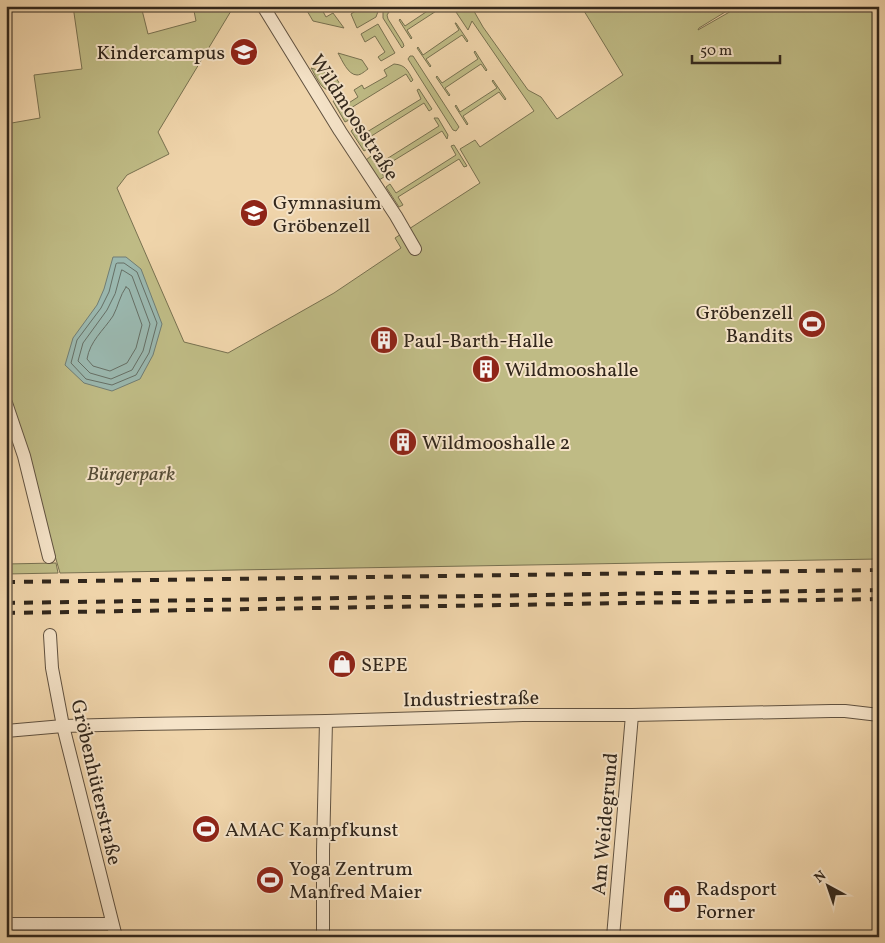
<svg xmlns="http://www.w3.org/2000/svg" width="885" height="943" viewBox="0 0 885 943" font-family="Vollkorn,serif">
<style>
.green{fill:#bfbb85;stroke:#787150}
.water{fill:#9ab7ae;stroke:#707d74}
.lines{fill:none;stroke-linecap:round;stroke-linejoin:round}
.shore{stroke:#666f65;stroke-width:1}
.minor-casing{stroke:#615240;stroke-width:14}
.minor{stroke:#f5e3c8;stroke-width:12}
.rail{stroke:#32271c;stroke-width:4;stroke-dasharray:9 9;stroke-linecap:butt}
.labels{text-anchor:middle;stroke-width:4;stroke-linejoin:round;paint-order:stroke}
.poi-label{font-size:20px;fill:#32271c;stroke:#f5e3c8;text-anchor:start}
.street-label{font-size:20px;fill:#32271c;stroke:#f5e3c8}
.park-label{font-size:20px;font-style:italic;fill:#554c36;stroke:#f5e3c8}
</style>
<rect width="100%" height="100%" fill="#efd4aa"/>
<filter id="stains"><feTurbulence type="fractalNoise" baseFrequency=".004" numOctaves="4"/><feColorMatrix values="0 0 0 0 .2 0 0 0 0 .09 0 0 0 0 .02 0 0 0 .5 -.17"/></filter>
<radialGradient id="worn" r=".72"><stop offset=".6" stop-color="#630" stop-opacity="0"/><stop offset="1" stop-color="#630" stop-opacity=".3"/></radialGradient>
<g class="green">
<polygon points="73,6 141,6 148,34 196,21 193,6 234,6 158,132 169,154 127,175 117,188 184,342 228,353 334,293 401,248 395,238 480,183 460,149 475,140 480,147 534,111 472,21 468,30 452,6 471,6 483,27 528,90 541,97 557,119 623,75 581,6 735,6 699,28 698,30 740,6 879,6 879,559 60,573 6,388 6,124 40,118 34,75 82,69"/>
<polygon points="311,6 320,6 326,17 333,13 344,28 313,21 306,9"/>
<polygon points="355,6 380,6 376,17 357,28 351,14 357,10"/>
<polygon points="386,6 389,12 387,15 388,19 403,43 404,46 402,48 383,18 383,12"/>
<polygon points="435,6 444,6 407,30 412,38 411,39 399,20 400,19 405,26"/>
<polygon points="455,23 456,23 468,41 467,42 462,35 426,59 431,66 430,67 417,48 418,47 423,55 459,30"/>
<polygon points="378,24 395,53 381,61 378,57 385,52 375,36 365,42 361,34"/>
<polygon points="475,51 487,70 486,71 481,64 445,88 450,95 449,96 436,77 437,76 442,83 478,59 474,52"/>
<path d="M 338,53 L 362,60 L 368,69 C 365,71 361,75 357,75 C 348,75 342,60 338,53 Z"/>
<polygon points="410,56 413,56 459,127 456,131 453,130 408,59"/>
<path d="M 394,64 C 406,65 407,70 413,80 L 411,82 L 406,74 L 346,111 L 351,119 L 345,122 L 333,101 L 338,98 L 344,106 L 358,97 L 354,90 L 362,85 L 364,89 L 387,76 L 384,70 Z"/>
<path d="M 311,68 L 334,75 L 340,84 C 337,86 333,90 329,90 C 321,90 315,74 311,68 Z"/>
<polygon points="493,80 506,99 505,100 499,92 463,116 468,124 467,125 455,106 456,105 460,112 497,88 492,81"/>
<polygon points="419,89 432,109 429,111 424,103 365,140 369,148 364,151 351,131 356,127 362,135 421,99 417,90"/>
<polygon points="434,118 438,118 448,135 447,139 442,131 380,169 384,177 379,180 366,160 371,156 377,165 439,126"/>
<polygon points="454,145 467,166 464,167 459,159 398,197 403,205 399,207 386,187 390,184 396,193 456,155 451,146"/>
<polygon points="56,563 58,573 6,574 6,564"/>
</g>
<polygon class="water" points="113,257 126,257 141,269 162,324 153,355 140,379 112,391 84,383 65,365 73,338 97,305 104,289"/>
<g class="lines">
<g class="shore">
<polygon points="118,263 124,263 137,272 157,323 149,353 136,375 112,385 86,379 71,363 77,340 101,308 109,292 116,264"/>
<polygon points="122,270 124,271 132,276 150,324 143,351 132,370 111,379 90,373 78,361 83,343 107,310 115,294"/>
<path d="M 126,287 L 129,289 L 142,325 L 136,348 L 127,363 L 110,371 L 93,366 L 87,359 C 90,341 103,331 113,316 C 118,307 120,295 126,287 Z"/>
</g>
<defs>
<g id="minor">
<polyline points="263,6 340,131 396,216 415,249"/>
<polyline points="6,403 24,456 49,557"/>
<polyline points="50,635 52,668 63,726 116,937"/>
<polyline points="6,731 63,726 141,724 326,721 523,715 632,715 831,711 845,711 879,715"/>
<polyline points="6,924 112,924"/>
<polyline points="323,937 323,851 326,721"/>
<polyline points="613,937 632,715"/>
</g>
</defs>
<use href="#minor" class="minor-casing"/>
<use href="#minor" class="minor"/>
<g class="rail">
<polyline points="6,582 879,570"/>
<polyline points="6,603 879,590"/>
<polyline points="6,613 879,599"/>
</g>
</g>
<defs>
<symbol id="school-disc" viewBox="-11 -11 22 22"><circle r="9.5" fill="#8f2418" stroke="#f5e3c8"/><path d="M0-5L7-2L0 1L-7-2ZM-4 1L0 2.5L4 1V4Q0 6-4 4Z" fill="#fff"/></symbol>
<symbol id="stadium-disc" viewBox="-11 -11 22 22"><circle r="9.5" fill="#8f2418" stroke="#f5e3c8"/><path d="M0-5a6.5 5 0 1 0 0 10a6.5 5 0 1 0 0-10ZM-3.5-1.8h7v3.6h-7Z" fill="#fff"/></symbol>
<symbol id="building-disc" viewBox="-11 -11 22 22"><circle r="9.5" fill="#8f2418" stroke="#f5e3c8"/><path d="M-4-6H4V6H1V3H-1V6H-4ZM-2.5-4.3h1.7v1.8h-1.7ZM.8-4.3h1.7v1.8H.8ZM-2.5-1h1.7V.8h-1.7ZM.8-1h1.7V.8H.8Z" fill="#fff"/></symbol>
<symbol id="shop-disc" viewBox="-11 -11 22 22"><circle r="9.5" fill="#8f2418" stroke="#f5e3c8"/><path d="M-5-2.5h2.3a2.7 3.5 0 0 1 5.4 0H5L5.5 6h-11ZM-1.5-2.5h3a1.5 2.3 0 0 0-3 0Z" fill="#fff"/></symbol>
</defs>
<g fill-rule="evenodd">
<use href="#school-disc" x="228" y="36" width="32" height="32"/>
<use href="#school-disc" x="238" y="197" width="32" height="32"/>
<use href="#stadium-disc" x="796" y="308" width="32" height="32"/>
<use href="#building-disc" x="368" y="324" width="32" height="32"/>
<use href="#building-disc" x="470" y="353" width="32" height="32"/>
<use href="#building-disc" x="387" y="426" width="32" height="32"/>
<use href="#shop-disc" x="326" y="648" width="32" height="32"/>
<use href="#stadium-disc" x="190" y="813" width="32" height="32"/>
<use href="#stadium-disc" x="254" y="864" width="32" height="32"/>
<use href="#shop-disc" x="661" y="883" width="32" height="32"/>
</g>
<g class="labels">
<g class="poi-label">
<text x="225" y="59" text-anchor="end">Kindercampus</text>
<text x="273" y="209">Gymnasium<tspan x="273" dy="23">Gröbenzell</tspan></text>
<text x="793" y="319" text-anchor="end">Gröbenzell<tspan x="793" dy="23">Bandits</tspan></text>
<text x="403" y="347">Paul-Barth-Halle</text>
<text x="505" y="376">Wildmooshalle</text>
<text x="422" y="449">Wildmooshalle 2</text>
<text x="361" y="671">SEPE</text>
<text x="225" y="836">AMAC Kampfkunst</text>
<text x="289" y="875">Yoga Zentrum<tspan x="289" dy="23">Manfred Maier</tspan></text>
<text x="696" y="895">Radsport<tspan x="696" dy="23">Forner</tspan></text>
</g>
<g class="street-label">
<text transform="translate(355 117) rotate(57)" y="7">Wildmoosstraße</text>
<text transform="translate(471 698) rotate(-1)" y="7">Industriestraße</text>
<text transform="translate(97 782) rotate(77)" y="7">Gröbenhüterstraße</text>
<text transform="translate(604 824) rotate(-85)" y="7">Am Weidegrund</text>
</g>
<g class="park-label">
<text x="131" y="480">Bürgerpark</text>
</g>
</g>
<rect width="885" height="943" fill="none" stroke="#efd4aa" stroke-width="25"/>
<rect x="8" y="8" width="870" height="928" fill="none" stroke="#32271c" stroke-width="2.5"/>
<rect x="12" y="12" width="860" height="918" fill="none" stroke="#32271c"/>
<g transform="translate(828 886) rotate(320)" stroke="#f5e3c8" stroke-width="4" paint-order="stroke">
<path d="M0-4L9 19L0 12L-9 19Z" fill="#32271c"/>
<text y="-8" font-size="14" font-weight="bold" text-anchor="middle" fill="#32271c">N</text>
</g>
<path d="M692 55v8h88v-8" fill="none" stroke="#32271c" stroke-width="2.5"/>
<text x="700" y="55" font-size="15" fill="#32271c" stroke="#f5e3c8" stroke-width="4" paint-order="stroke">50 m</text>
<rect width="100%" height="100%" filter="url(#stains)"/>
<rect width="100%" height="100%" fill="url(#worn)"/>
</svg>
